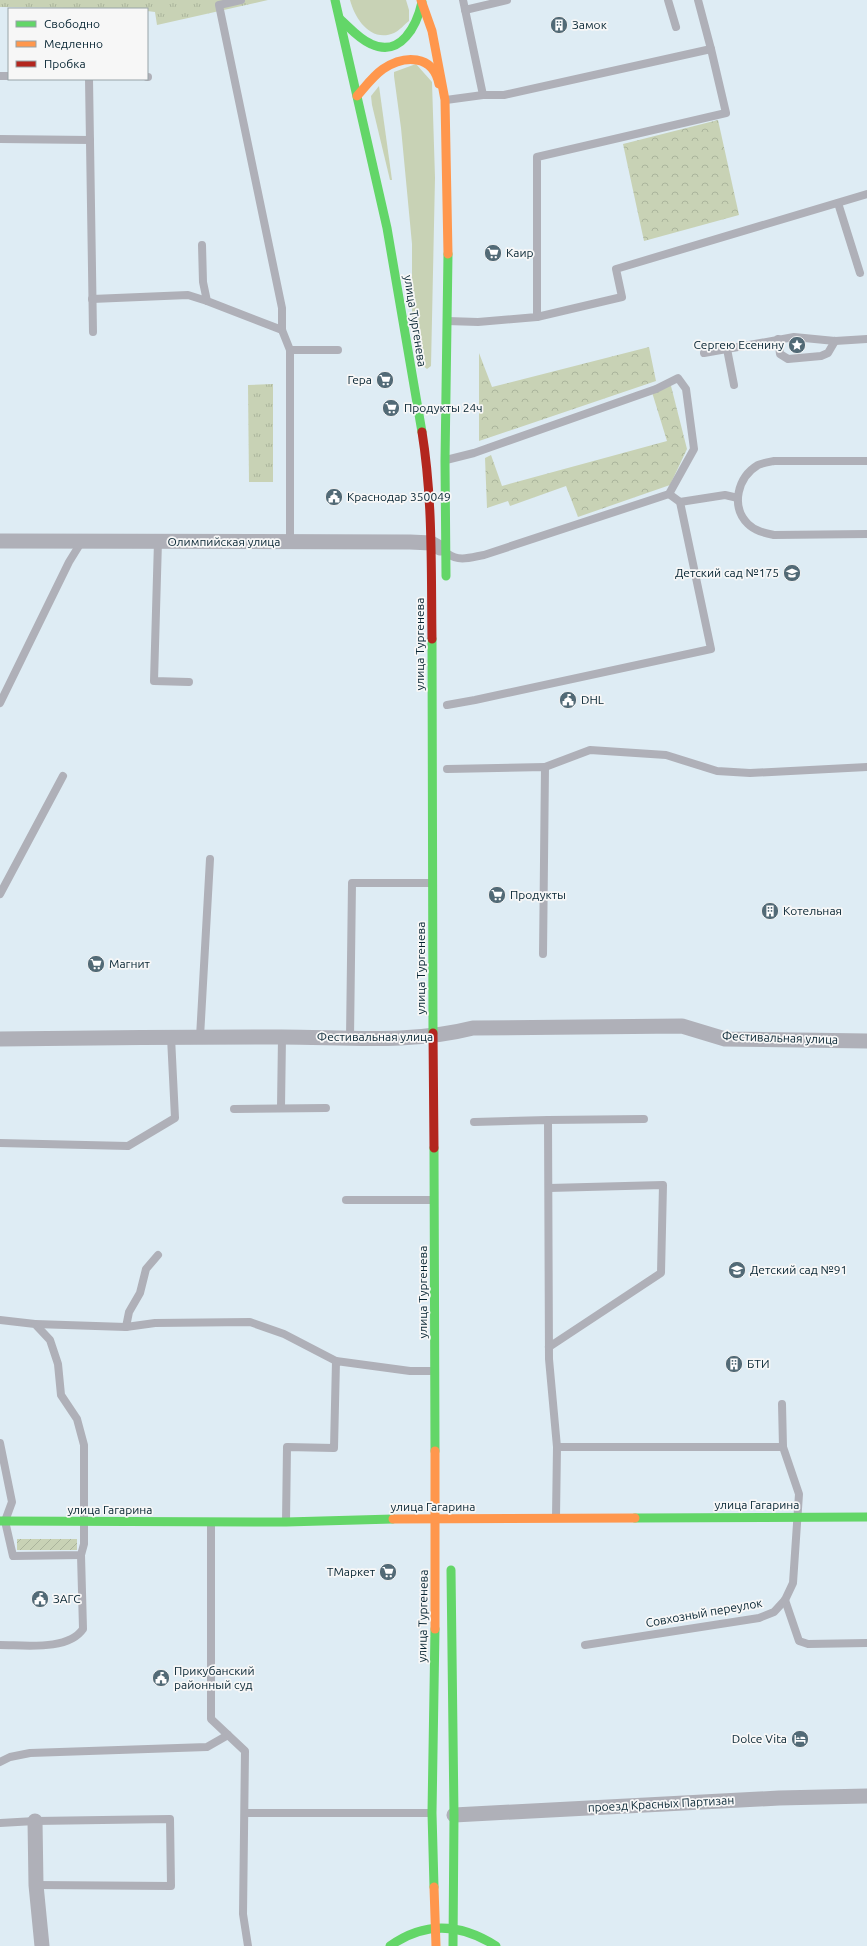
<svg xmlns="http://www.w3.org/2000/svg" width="867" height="1946" viewBox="0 0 867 1946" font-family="Ubuntu,sans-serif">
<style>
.grass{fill:#c8d2b5}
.forest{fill:url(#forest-crowns)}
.park{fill:url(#park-tufts)}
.garden{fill:url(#garden-furrows)}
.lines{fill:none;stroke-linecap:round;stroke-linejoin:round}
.lane{stroke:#afb0b8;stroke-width:8}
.street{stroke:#afb0b8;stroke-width:15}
.fast{stroke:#63d668;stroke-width:9}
.slow{stroke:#ff974d;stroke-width:9}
.jam{stroke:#b3261e;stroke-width:9}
.labels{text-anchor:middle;stroke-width:3.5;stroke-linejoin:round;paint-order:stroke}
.poi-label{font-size:12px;fill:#062432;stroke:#f7f7f7;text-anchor:start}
.street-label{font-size:12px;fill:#062432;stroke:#f7f7f7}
</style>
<defs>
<pattern id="forest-crowns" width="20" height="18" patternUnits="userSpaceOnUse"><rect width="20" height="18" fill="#c8d2b5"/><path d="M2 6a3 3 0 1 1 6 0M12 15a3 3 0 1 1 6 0" fill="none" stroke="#aab49c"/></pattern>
<pattern id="park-tufts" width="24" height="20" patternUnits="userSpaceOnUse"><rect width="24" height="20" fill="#c8d2b5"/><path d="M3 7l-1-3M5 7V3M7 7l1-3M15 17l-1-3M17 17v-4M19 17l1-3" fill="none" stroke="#aab49c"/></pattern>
<pattern id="garden-furrows" width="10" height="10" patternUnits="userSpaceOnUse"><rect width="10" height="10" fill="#c8d2b5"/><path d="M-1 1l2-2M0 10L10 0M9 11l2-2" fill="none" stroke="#aab49c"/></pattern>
</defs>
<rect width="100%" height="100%" fill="#deecf4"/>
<g class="grass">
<path d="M 350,0 L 406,0 L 409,10 L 409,21 C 405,24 399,31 394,33 C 371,43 355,19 350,0 Z"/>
<polygon points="416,64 432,82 435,178 431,366 427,369 421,364 412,316 412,244 401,128 394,76 394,72"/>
<polygon points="379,86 392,180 390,180 372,105 371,96"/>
</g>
<g class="forest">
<polygon points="718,120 739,215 644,241 623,144"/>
<polygon points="649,347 656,381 479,441 479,353 492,387"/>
<polygon points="670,382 687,449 670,485 578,517 566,486 510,506 508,501 487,508 485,458 491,455 502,486 667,441 651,389"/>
</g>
<g class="park">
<polygon points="0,0 268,0 157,25 155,12 147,11 147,9 0,7"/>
<polygon points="273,384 273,482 249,482 248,385"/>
</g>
<rect class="garden" x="17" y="1539" width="60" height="11"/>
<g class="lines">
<g class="lane">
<polyline points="241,0 219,5 282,308 282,330 290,350 290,542"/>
<polyline points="463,0 483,95 504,95 711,49 698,0"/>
<polyline points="668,0 676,27"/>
<polyline points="465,10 507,0"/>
<polyline points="0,76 9,76"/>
<polyline points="147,77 148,77"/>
<polyline points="89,79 93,332"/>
<polyline points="446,100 483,95"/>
<polyline points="0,139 90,140"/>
<polyline points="838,203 860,273"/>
<polyline points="202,245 203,282 207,301 282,330"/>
<polyline points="92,299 188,295 207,301"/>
<polyline points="537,317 622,297 616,269 867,194"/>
<polyline points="447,321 478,322 537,317 537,157 726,113 711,49"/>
<polyline points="778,339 780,354 788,359 821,356 828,353 835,341"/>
<polyline points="727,349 734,385"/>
<polyline points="290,350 338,350"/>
<polyline points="704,353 794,337 835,341 867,339"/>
<path d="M 446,460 L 474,453 L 656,389 L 678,378 L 686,389 L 694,449 L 669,494 L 484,555 C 472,557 459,562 448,554"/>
<path d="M 867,461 L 774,461 C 769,462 763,463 758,465 C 738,477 730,506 748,524 C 755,531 765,533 774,535 L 867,534"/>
<polyline points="680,502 725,495 738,498"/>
<polyline points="158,541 154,681 189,682"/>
<polyline points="0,703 69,562 82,541"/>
<polyline points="447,705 475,700 711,649 680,502 669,494"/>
<polyline points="545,767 590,750 666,755 717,771 750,773 867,767"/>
<polyline points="447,769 545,767 543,954"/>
<polyline points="0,894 63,776"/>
<polyline points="200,1037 210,859"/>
<polyline points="350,1038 352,883 433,883"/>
<polyline points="281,1107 282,1037"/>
<polyline points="234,1109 326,1108"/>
<polyline points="548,1120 644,1119"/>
<polyline points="474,1122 548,1120 549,1359 557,1447 556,1517"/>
<polyline points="0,1143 128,1146 175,1118 171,1037"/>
<polyline points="549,1188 663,1185 661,1273 549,1347"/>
<polyline points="346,1200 434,1200"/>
<polyline points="0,1320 35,1324 50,1340 58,1364 61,1395 77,1419 84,1445 84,1544 81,1555 13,1556 5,1521 12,1502 0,1443"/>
<polyline points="35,1324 126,1327 129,1312 140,1293 146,1269 158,1255"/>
<polyline points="126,1327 155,1323 250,1322 284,1334 336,1361"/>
<polyline points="557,1447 783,1447"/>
<polyline points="211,1522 211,1719 245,1751 243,1914 248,1946"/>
<polyline points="286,1522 287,1447 334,1448 336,1361 410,1371 433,1371"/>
<polyline points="785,1600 799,1641 808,1644 867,1643"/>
<path d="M 0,1645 C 25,1645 68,1651 83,1629 L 81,1555"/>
<polyline points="585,1645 759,1618 774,1612 785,1600 793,1583 799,1494 783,1447 782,1404"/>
<polyline points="0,1762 10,1757 30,1753 207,1747 228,1735"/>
<polyline points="245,1813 432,1813"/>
<polyline points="0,1823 35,1821 170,1819 171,1886 36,1885"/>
</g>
<g class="street">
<polyline points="0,541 410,542 431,543 440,548"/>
<path d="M 0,1039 C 94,1038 187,1037 281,1037 C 346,1037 410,1044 473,1028 L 682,1026 L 725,1039 L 867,1041"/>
<polyline points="454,1815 779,1798 867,1796"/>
<polyline points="35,1821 36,1885 42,1946"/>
</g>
<g class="fast">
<polyline points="335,0 387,228 422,432"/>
<path d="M 340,19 C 350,28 359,39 371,44 C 401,58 417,25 422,2"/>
<polyline points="446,576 445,461 448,254"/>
<polyline points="432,639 433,1033"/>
<polyline points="434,1148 435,1451"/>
<polyline points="635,1518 867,1517"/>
<polyline points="0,1521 286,1522 393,1519"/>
<polyline points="451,1570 454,1815 453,1946"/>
<polyline points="434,1887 432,1813 435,1629"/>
<path d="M 390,1946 C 425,1921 460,1923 496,1946"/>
</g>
<g class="slow">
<polyline points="421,0 432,31 445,100 448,254"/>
<path d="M 357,96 C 365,87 373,76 383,69 C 404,55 433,54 439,84"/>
<polyline points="435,1451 435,1629"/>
<polyline points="393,1519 635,1518"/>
<polyline points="434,1887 436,1946"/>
</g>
<g class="jam">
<path d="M 422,432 C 433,500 431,570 432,639"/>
<polyline points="433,1033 434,1148"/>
</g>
</g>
<defs>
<symbol id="building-disc" viewBox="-11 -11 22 22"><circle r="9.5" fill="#526a76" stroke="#f7f7f7"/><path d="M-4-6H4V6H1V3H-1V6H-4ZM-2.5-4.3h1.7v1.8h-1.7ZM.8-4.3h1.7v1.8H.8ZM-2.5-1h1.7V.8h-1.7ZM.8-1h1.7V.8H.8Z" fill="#fff"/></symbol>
<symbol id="supermarket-disc" viewBox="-11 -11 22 22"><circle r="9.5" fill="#526a76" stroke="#f7f7f7"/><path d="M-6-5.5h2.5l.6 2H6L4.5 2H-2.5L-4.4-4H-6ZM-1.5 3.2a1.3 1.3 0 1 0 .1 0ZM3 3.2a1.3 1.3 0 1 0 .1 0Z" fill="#fff"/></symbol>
<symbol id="sight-disc" viewBox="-11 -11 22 22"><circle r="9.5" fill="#526a76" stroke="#f7f7f7"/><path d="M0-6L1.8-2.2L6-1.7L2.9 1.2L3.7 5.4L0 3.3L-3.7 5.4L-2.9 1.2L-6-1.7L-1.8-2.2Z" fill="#fff"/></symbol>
<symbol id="civic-disc" viewBox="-11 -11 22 22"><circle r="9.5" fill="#526a76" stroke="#f7f7f7"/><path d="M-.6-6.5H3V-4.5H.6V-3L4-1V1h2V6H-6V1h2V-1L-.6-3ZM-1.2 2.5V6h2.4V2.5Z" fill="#fff"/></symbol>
<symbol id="school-disc" viewBox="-11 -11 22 22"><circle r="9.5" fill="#526a76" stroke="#f7f7f7"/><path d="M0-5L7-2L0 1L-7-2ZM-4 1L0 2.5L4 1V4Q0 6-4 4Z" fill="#fff"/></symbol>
<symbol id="hotel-disc" viewBox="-11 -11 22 22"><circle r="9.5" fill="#526a76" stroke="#f7f7f7"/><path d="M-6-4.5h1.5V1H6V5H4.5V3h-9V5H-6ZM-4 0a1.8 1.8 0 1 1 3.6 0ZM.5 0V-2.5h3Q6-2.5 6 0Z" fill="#fff"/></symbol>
</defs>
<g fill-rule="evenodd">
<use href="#building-disc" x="549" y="15" width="20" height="20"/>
<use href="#supermarket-disc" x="483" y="243" width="20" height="20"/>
<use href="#sight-disc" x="787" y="335" width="20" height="20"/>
<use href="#supermarket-disc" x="375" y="370" width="20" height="20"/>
<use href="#supermarket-disc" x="381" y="398" width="20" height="20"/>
<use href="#civic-disc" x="324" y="487" width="20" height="20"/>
<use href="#school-disc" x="782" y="563" width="20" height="20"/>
<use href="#civic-disc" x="558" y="690" width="20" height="20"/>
<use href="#supermarket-disc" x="487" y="885" width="20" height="20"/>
<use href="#building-disc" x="760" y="901" width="20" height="20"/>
<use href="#supermarket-disc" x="86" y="954" width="20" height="20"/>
<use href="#school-disc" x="727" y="1260" width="20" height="20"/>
<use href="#building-disc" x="724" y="1354" width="20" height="20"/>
<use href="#supermarket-disc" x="378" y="1562" width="20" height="20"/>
<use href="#civic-disc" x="30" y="1589" width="20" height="20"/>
<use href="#civic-disc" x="151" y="1668" width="20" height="20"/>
<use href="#hotel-disc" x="790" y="1729" width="20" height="20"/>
</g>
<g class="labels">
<g class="poi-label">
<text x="572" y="29">Замок</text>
<text x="506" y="257">Каир</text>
<text x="784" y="349" text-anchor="end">Сергею Есенину</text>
<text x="372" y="384" text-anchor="end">Гера</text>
<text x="404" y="412">Продукты 24ч</text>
<text x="347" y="501">Краснодар 350049</text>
<text x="779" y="577" text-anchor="end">Детский сад №175</text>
<text x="581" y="704">DHL</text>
<text x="510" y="899">Продукты</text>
<text x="783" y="915">Котельная</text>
<text x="109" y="968">Магнит</text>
<text x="750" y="1274">Детский сад №91</text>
<text x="747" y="1368">БТИ</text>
<text x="375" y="1576" text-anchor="end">ТМаркет</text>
<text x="53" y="1603">ЗАГС</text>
<text x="174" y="1675">Прикубанский<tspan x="174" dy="14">районный суд</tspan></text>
<text x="787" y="1743" text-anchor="end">Dolce Vita</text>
</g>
<g class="street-label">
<text transform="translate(415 321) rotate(81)" y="4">улица Тургенева</text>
<text x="224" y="546">Олимпийская улица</text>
<text transform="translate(420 644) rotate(-90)" y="4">улица Тургенева</text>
<text transform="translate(421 968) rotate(-90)" y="4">улица Тургенева</text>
<text x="375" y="1041">Фестивальная улица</text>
<text transform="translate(780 1038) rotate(2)" y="4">Фестивальная улица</text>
<text transform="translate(423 1292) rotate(-90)" y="4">улица Тургенева</text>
<text x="757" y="1509">улица Гагарина</text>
<text x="433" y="1511">улица Гагарина</text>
<text x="110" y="1514">улица Гагарина</text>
<text transform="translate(704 1613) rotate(-10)" y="4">Совхозный переулок</text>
<text transform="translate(423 1616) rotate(-89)" y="4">улица Тургенева</text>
<text transform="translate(661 1804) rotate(-3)" y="4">проезд Красных Партизан</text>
</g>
</g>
<rect x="8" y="8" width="140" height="72" fill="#f7f7f7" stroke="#97a3a8"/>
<rect x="16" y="21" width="20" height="6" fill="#63d668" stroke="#97a3a8"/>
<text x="44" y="28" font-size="12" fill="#062432">Свободно</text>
<rect x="16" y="41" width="20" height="6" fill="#ff974d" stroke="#97a3a8"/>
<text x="44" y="48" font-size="12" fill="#062432">Медленно</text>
<rect x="16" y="61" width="20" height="6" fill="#b3261e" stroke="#97a3a8"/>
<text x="44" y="68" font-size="12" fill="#062432">Пробка</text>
</svg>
